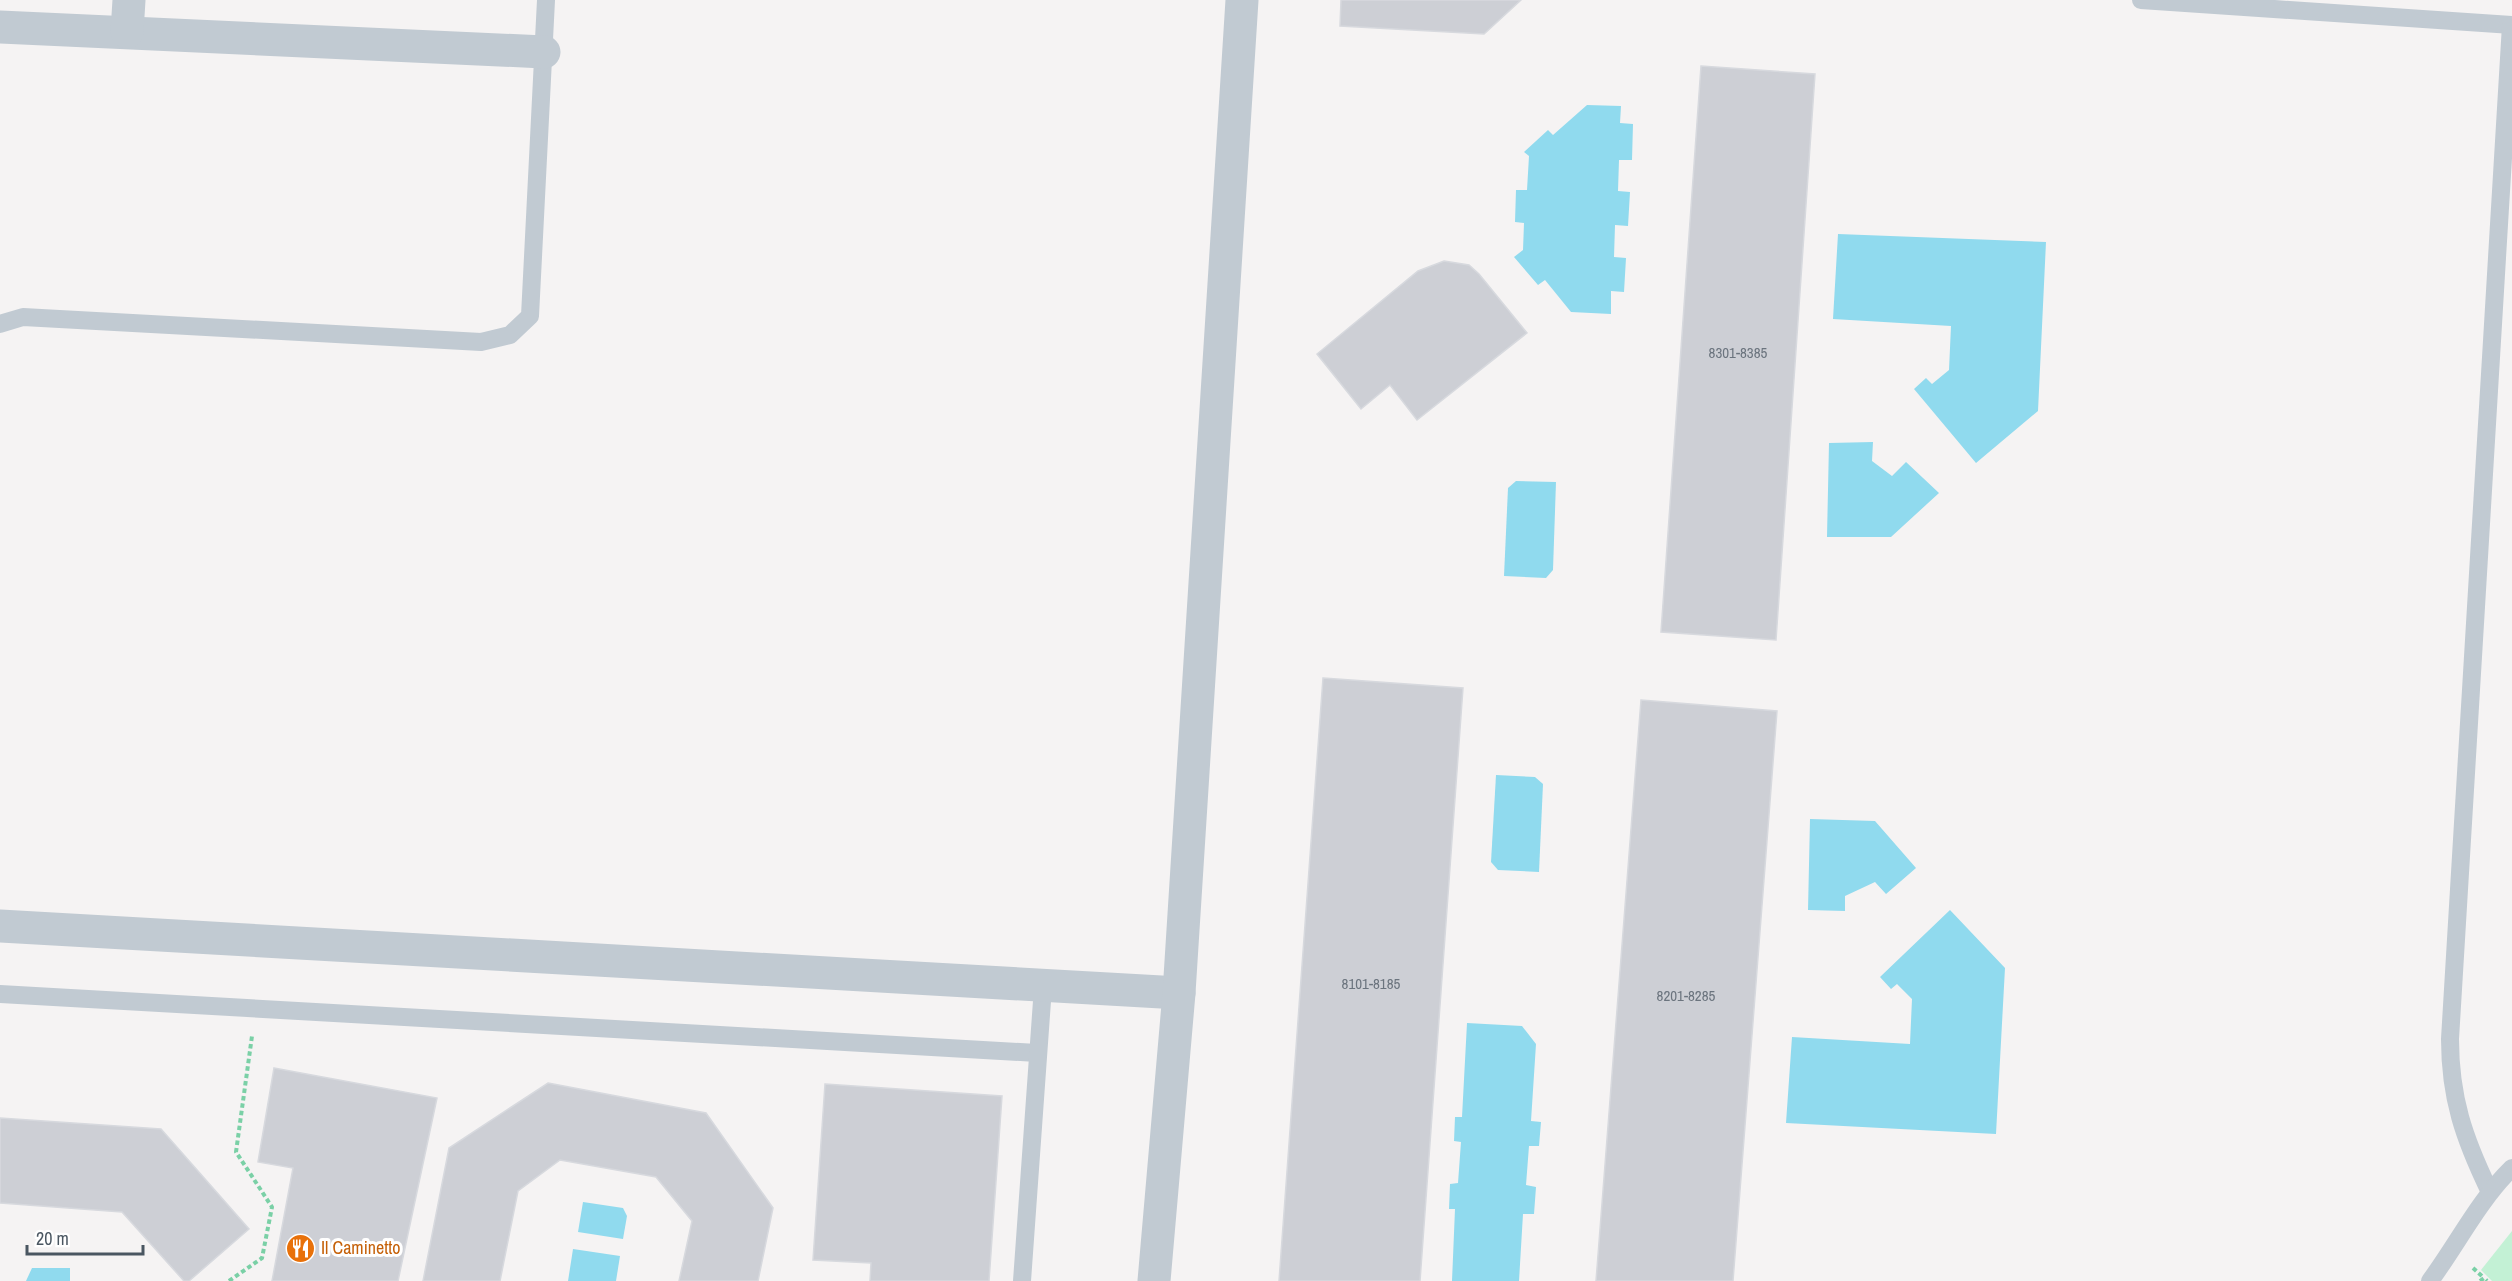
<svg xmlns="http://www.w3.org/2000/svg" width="2512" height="1281" viewBox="0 0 2512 1281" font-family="'Archivo Narrow',sans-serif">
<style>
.green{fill:#c3f1d5}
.water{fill:#90daee}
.building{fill:#cdcfd5;stroke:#d7d9de;stroke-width:1.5}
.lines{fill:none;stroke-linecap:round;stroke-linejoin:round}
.path{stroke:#7ad0a6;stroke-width:4;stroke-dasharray:4.5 3;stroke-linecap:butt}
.service{stroke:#c1cad2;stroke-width:18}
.minor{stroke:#c1cad2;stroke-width:33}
.labels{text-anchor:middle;stroke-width:6;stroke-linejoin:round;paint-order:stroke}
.number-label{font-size:15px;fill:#6b747e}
.food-label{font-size:18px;fill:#c56008;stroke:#fff;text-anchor:start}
</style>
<rect width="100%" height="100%" fill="#f5f3f3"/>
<polygon class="green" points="2512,1231 2512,1281 2492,1281 2481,1270"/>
<g class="water">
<polygon points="1587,105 1621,106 1620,123 1633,124 1632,160 1619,160 1618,191 1630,192 1628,226 1615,225 1614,257 1626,258 1624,292 1611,291 1611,314 1571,312 1545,280 1538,285 1514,257 1523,250 1524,223 1515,222 1516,190 1527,190 1529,156 1524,152 1548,130 1553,135"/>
<polygon points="1838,234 2046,242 2038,411 1976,463 1914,389 1926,378 1932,384 1949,370 1951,326 1833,319"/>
<polygon points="1873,442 1872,461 1892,476 1906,462 1939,493 1891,537 1827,537 1829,443"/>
<polygon points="1516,481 1556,482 1553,570 1546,578 1504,576 1508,488"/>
<polygon points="1496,775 1535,777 1543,784 1539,872 1498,870 1491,862"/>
<polygon points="1810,819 1875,821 1916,868 1886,894 1875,882 1845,896 1845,911 1808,910"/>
<polygon points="1950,910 2005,968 1996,1134 1786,1123 1792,1037 1910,1044 1912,999 1897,984 1891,989 1880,977"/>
<polygon points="1467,1023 1522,1026 1536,1044 1531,1121 1541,1122 1539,1146 1529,1146 1526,1185 1536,1187 1534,1214 1523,1214 1519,1281 1452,1281 1455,1209 1449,1209 1450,1184 1458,1183 1461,1142 1454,1141 1455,1117 1462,1117"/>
<polygon points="583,1202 623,1208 627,1216 623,1239 578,1232"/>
<polygon points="573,1249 620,1256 616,1281 568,1281"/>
<polygon points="32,1268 70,1268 70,1281 26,1281"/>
</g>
<g class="building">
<polygon points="1341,0 1521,0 1484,34 1340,26"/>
<polygon points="1701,66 1815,74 1776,640 1661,632"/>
<polygon points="1444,261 1469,265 1479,274 1527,333 1417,420 1390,385 1361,409 1317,354 1418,271"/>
<polygon points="1323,678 1463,688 1420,1281 1279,1281"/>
<polygon points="1641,700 1777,711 1733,1281 1596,1281"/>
<polygon points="274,1068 437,1098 398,1281 272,1281 293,1168 258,1162"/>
<polygon points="548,1083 706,1113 773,1208 758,1281 679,1281 692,1221 656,1177 560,1160 518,1191 500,1281 423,1281 449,1148"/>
<polygon points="825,1084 1002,1096 989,1281 870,1281 871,1263 813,1260"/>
<polygon points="0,1118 161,1129 249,1229 189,1281 184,1281 122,1212 0,1203"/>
</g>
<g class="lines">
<g class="path">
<polyline points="2473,1268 2484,1278"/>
<polyline points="229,1281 262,1258 272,1207 236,1152 252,1036"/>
<polyline points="2480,1281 2484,1278 2487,1281"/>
</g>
<g class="service">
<polyline points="2141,0 2512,25"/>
<polyline points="0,324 23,317 481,342 510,335 530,316 546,0"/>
<polyline points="0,994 1037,1053"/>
<path d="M 2489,1190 C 2464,1138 2450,1098 2450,1039 L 2511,25"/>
<polyline points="1022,1281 1043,987"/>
<path d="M 2430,1281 C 2458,1243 2479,1200 2512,1168"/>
</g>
<g class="minor">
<polyline points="0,27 544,52"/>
<polyline points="127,32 129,0"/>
<polyline points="0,926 1179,993"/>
<polyline points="1154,1281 1179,993 1242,0"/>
</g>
</g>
<defs>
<symbol id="restaurant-disc" viewBox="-11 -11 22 22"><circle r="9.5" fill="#e8710a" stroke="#fff"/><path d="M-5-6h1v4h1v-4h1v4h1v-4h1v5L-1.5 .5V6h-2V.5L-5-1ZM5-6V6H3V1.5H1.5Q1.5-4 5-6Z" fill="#fff"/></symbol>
</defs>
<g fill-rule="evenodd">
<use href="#restaurant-disc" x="284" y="1232" width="33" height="33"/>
</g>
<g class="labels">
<g class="number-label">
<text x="1738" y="358">8301-8385</text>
<text x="1371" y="989">8101-8185</text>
<text x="1686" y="1001">8201-8285</text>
</g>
<g class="food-label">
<text x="321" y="1254">Il Caminetto</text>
</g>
</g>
<path d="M27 1245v9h116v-9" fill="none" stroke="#4a5661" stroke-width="3"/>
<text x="36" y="1245" font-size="18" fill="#4a5661" stroke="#ffffff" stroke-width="4.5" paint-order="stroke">20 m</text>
</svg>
